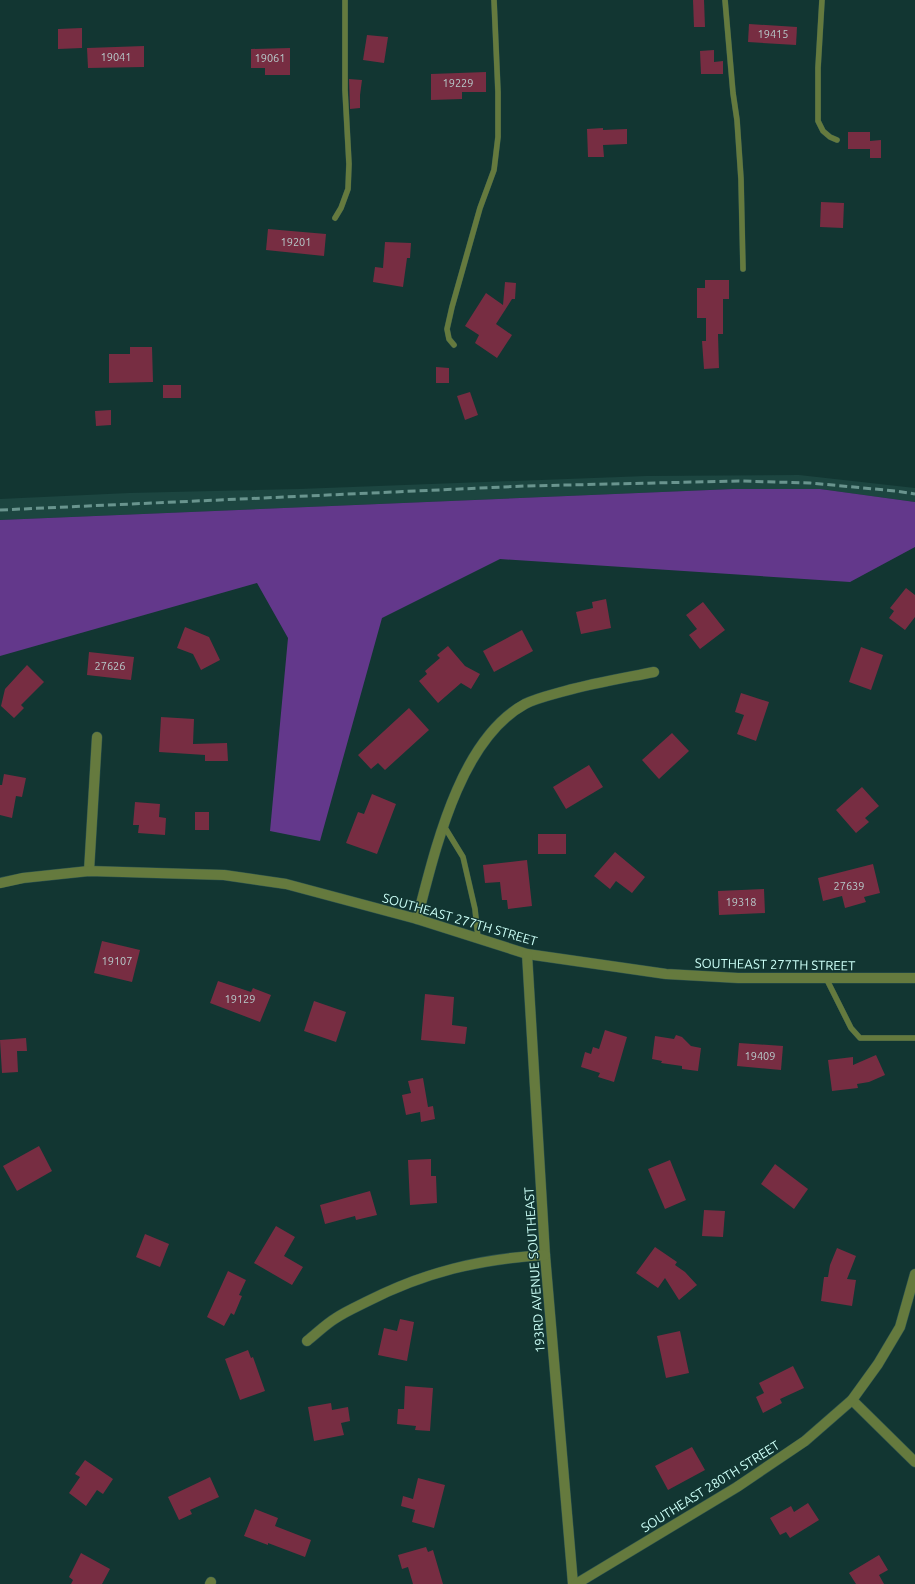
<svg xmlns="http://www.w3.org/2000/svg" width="915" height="1584" viewBox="0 0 915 1584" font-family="Ubuntu,sans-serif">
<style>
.built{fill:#1c4540}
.green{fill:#63388b}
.building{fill:#772d42}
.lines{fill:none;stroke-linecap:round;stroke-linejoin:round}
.lane-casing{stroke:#2c524e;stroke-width:6}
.street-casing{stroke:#2c524e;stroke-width:11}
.lane{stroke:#657a3e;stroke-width:5.5}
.street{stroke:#657a3e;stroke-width:10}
.rail{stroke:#69948e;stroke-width:3;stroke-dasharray:8 4;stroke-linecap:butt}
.labels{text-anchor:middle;stroke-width:3;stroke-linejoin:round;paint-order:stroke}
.number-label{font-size:11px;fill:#b7caca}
.street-label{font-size:13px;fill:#ccfff7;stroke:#123632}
</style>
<rect width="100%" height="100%" fill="#123632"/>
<polygon class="built" points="799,475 915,488 915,502 820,489 733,489 0,520 0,499 129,493 299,489 646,476"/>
<polygon class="green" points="733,489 820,489 915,502 915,547 850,582 500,559 382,618 320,841 270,831 288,638 257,583 0,656 0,520"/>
<g class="building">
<polygon points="693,0 704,0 705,27 694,27"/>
<polygon points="749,24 797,27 796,45 748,42"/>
<polygon points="82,28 82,48 58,49 58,29"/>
<polygon points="367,35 388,37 384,63 363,60"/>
<polygon points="144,46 144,67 88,68 87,48"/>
<polygon points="290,48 290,75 265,75 265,68 251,68 251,49"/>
<polygon points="714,50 714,62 723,61 723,74 701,74 700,51"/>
<polygon points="486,72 486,92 462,92 462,99 431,100 431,74"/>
<polygon points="349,79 362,80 360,95 360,108 350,109"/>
<polygon points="603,128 603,130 627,129 627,144 603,145 604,157 588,157 587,129"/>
<polygon points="848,132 870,132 870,141 881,140 881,158 870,158 870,149 848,149"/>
<polygon points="821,202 844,203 843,228 820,227"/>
<polygon points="268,229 326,234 324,256 266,250"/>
<polygon points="385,242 411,243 410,258 407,258 403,287 373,282 375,267 383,268"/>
<polygon points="705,280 729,280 729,299 723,299 723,334 718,334 719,368 704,369 702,341 706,341 706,318 697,318 697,288 705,288"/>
<polygon points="505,282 516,283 515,299 512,299 496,324 512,335 497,358 475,343 479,335 465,326 486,293 503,305"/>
<polygon points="130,347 152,347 153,382 109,383 109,354 130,354"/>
<polygon points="436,367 449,368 449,383 436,383"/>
<rect x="163" y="385" width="18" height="13"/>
<polygon points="470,392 478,415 465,420 457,396"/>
<polygon points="111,410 111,425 96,426 95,411"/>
<polygon points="906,588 915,595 915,617 905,630 889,618 894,611 890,608"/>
<polygon points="606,599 611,628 581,634 576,612 593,608 592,602"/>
<polygon points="703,602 725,630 700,649 689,635 697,629 686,615"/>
<polygon points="185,627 209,637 220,660 201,670 193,654 177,648"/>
<polygon points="522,630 533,651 494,672 483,651"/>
<polygon points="448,646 465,666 480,674 471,689 461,683 438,703 419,681 427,674 425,671 440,658 437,655"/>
<polygon points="861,647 883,655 871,690 849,682"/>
<polygon points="89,652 134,657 131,680 87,675"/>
<polygon points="27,665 44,682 21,705 24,708 14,718 1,706 5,689"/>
<polygon points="741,693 769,702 756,741 737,734 744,715 735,712"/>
<polygon points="409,708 429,730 385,770 378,763 371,769 358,755"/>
<polygon points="161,717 194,719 193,744 227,743 228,761 205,761 205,755 159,752"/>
<polygon points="672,733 689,751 659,779 642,760"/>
<polygon points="589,765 603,787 566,809 553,787"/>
<polygon points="4,774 26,778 22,797 16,796 12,818 0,815 0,785 2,785"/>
<polygon points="862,787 879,806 865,818 869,822 856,833 836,810"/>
<polygon points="372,794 396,804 377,854 346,843 358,812 364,814"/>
<polygon points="135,802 160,804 159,817 166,818 165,835 138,833 139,825 133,825"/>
<rect x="195" y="812" width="14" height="18"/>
<rect x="538" y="834" width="28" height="20"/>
<polygon points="615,852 645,877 632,893 616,881 610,889 594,876"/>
<polygon points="527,860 532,906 508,909 507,900 502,900 500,882 485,883 483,865"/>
<polygon points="873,864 880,893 864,897 866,902 845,908 842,896 823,901 818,878"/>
<polygon points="764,889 765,913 719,915 718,891"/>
<polygon points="102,941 140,950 132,982 94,973"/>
<polygon points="218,981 251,992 253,988 271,995 260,1022 210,1003"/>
<polygon points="425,994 454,997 452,1025 467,1027 465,1044 421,1040"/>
<polygon points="314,1001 346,1012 336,1042 304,1031"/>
<polygon points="605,1030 627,1037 614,1082 598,1077 600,1073 581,1067 585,1052 591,1054 593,1047 599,1049"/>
<polygon points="676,1035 682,1037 691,1046 701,1048 698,1071 682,1069 682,1066 661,1063 662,1061 652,1059 655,1036 674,1039"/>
<polygon points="26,1038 27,1051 17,1051 18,1072 2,1073 0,1040"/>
<polygon points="739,1043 783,1046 781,1070 737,1066"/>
<polygon points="876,1055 885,1075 869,1082 857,1084 858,1088 832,1091 828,1060 853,1057 853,1065"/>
<polygon points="423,1078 428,1107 433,1106 435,1119 421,1122 420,1112 406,1115 402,1095 411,1093 408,1081"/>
<polygon points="39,1146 52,1171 17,1191 3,1166"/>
<polygon points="431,1159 431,1176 436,1176 437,1203 410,1205 408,1160"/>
<polygon points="670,1160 686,1200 665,1209 648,1169"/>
<polygon points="775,1164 808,1189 794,1209 761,1184"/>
<polygon points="370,1191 377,1215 356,1220 355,1216 325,1224 320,1205"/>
<polygon points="704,1210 725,1211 723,1237 702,1236"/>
<polygon points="276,1226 295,1237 284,1256 303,1267 292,1285 254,1263"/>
<polygon points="145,1234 169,1244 160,1267 136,1257"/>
<polygon points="655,1247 677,1262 675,1265 685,1272 697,1285 679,1300 665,1278 658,1288 636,1273"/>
<polygon points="837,1248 856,1256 847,1279 856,1280 852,1306 821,1301 824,1277 828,1277 830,1265"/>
<polygon points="228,1271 246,1280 239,1295 242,1296 234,1315 231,1313 224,1326 207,1317"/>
<polygon points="400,1319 414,1322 407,1361 378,1355 384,1328 397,1331"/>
<polygon points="680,1331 689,1373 666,1378 657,1336"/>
<polygon points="248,1350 251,1358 253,1357 265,1391 240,1400 225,1359"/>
<polygon points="793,1366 804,1388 780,1399 782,1403 763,1413 756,1397 764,1393 759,1383"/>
<polygon points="405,1386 433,1388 430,1431 415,1430 416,1426 397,1424 398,1409 404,1409"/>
<polygon points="331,1403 332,1410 348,1407 350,1421 341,1423 344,1435 314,1441 308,1407"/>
<polygon points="692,1447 705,1470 668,1490 655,1466"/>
<polygon points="85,1460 113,1479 103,1494 97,1490 86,1506 69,1493 80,1477 75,1474"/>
<polygon points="210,1477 219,1497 190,1510 192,1514 179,1520 168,1497"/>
<polygon points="418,1478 445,1485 434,1528 412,1522 415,1510 401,1506 403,1496 413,1499"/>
<polygon points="808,1503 819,1520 790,1538 786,1532 780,1535 770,1518 791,1506 794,1512"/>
<polygon points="255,1509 278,1518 275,1526 311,1540 305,1557 268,1543 268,1545 244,1536"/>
<polygon points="426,1547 428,1552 433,1550 443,1584 413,1584 408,1567 402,1569 398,1555"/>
<polygon points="81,1553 110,1569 102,1584 71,1584 73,1580 69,1577"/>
<polygon points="879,1555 888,1570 879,1575 884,1584 856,1584 849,1573"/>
</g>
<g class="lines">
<defs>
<g id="lane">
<polyline points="725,0 733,93 737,120 741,179 743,269"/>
<polyline points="822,0 818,68 818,121 823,131 830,137 837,140"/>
<polyline points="335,218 341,208 348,189 349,164 345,90 345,0"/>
<polyline points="454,345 449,339 447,329 452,307 480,208 494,170 498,137 498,92 494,0"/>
<polyline points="444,826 463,857 475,909 478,938"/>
<polyline points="826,978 851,1028 860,1038 915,1038"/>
</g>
<g id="street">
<polyline points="89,871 97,737"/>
<polyline points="0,883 23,878 89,871 224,875 286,884 417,919 527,954 666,974 738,978 915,978"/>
<path d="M 417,919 C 435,851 459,740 525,704 C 537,698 551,695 565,691 C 594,683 624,678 654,672"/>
<polyline points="527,954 545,1255 573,1584"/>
<path d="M 307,1341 C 317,1333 326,1324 336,1318 C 345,1312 356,1307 366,1302 C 425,1272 479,1259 545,1255"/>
<polyline points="852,1400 915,1462"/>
<polyline points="210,1584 211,1582"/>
<polyline points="576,1584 737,1487 805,1441 852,1400 878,1364 900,1327 915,1274"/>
</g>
</defs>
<use href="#lane" class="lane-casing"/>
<use href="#street" class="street-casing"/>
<use href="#lane" class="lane"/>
<use href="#street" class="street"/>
<polyline class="rail" points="0,510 525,486 739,481 810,483 896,491 915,494"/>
</g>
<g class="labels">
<g class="number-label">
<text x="773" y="38">19415</text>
<text x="116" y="61">19041</text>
<text x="270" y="62">19061</text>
<text x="458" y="87">19229</text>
<text x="296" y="246">19201</text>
<text x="110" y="670">27626</text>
<text x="849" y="890">27639</text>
<text x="741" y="906">19318</text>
<text x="117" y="965">19107</text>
<text x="240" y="1003">19129</text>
<text x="760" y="1060">19409</text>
</g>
<g class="street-label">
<text transform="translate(460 919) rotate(16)" y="5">SOUTHEAST 277TH STREET</text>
<text transform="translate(775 964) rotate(1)" y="5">SOUTHEAST 277TH STREET</text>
<text transform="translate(534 1270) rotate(-94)" y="5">193RD AVENUE SOUTHEAST</text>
<text transform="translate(710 1486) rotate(-32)" y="5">SOUTHEAST 280TH STREET</text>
</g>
</g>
</svg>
